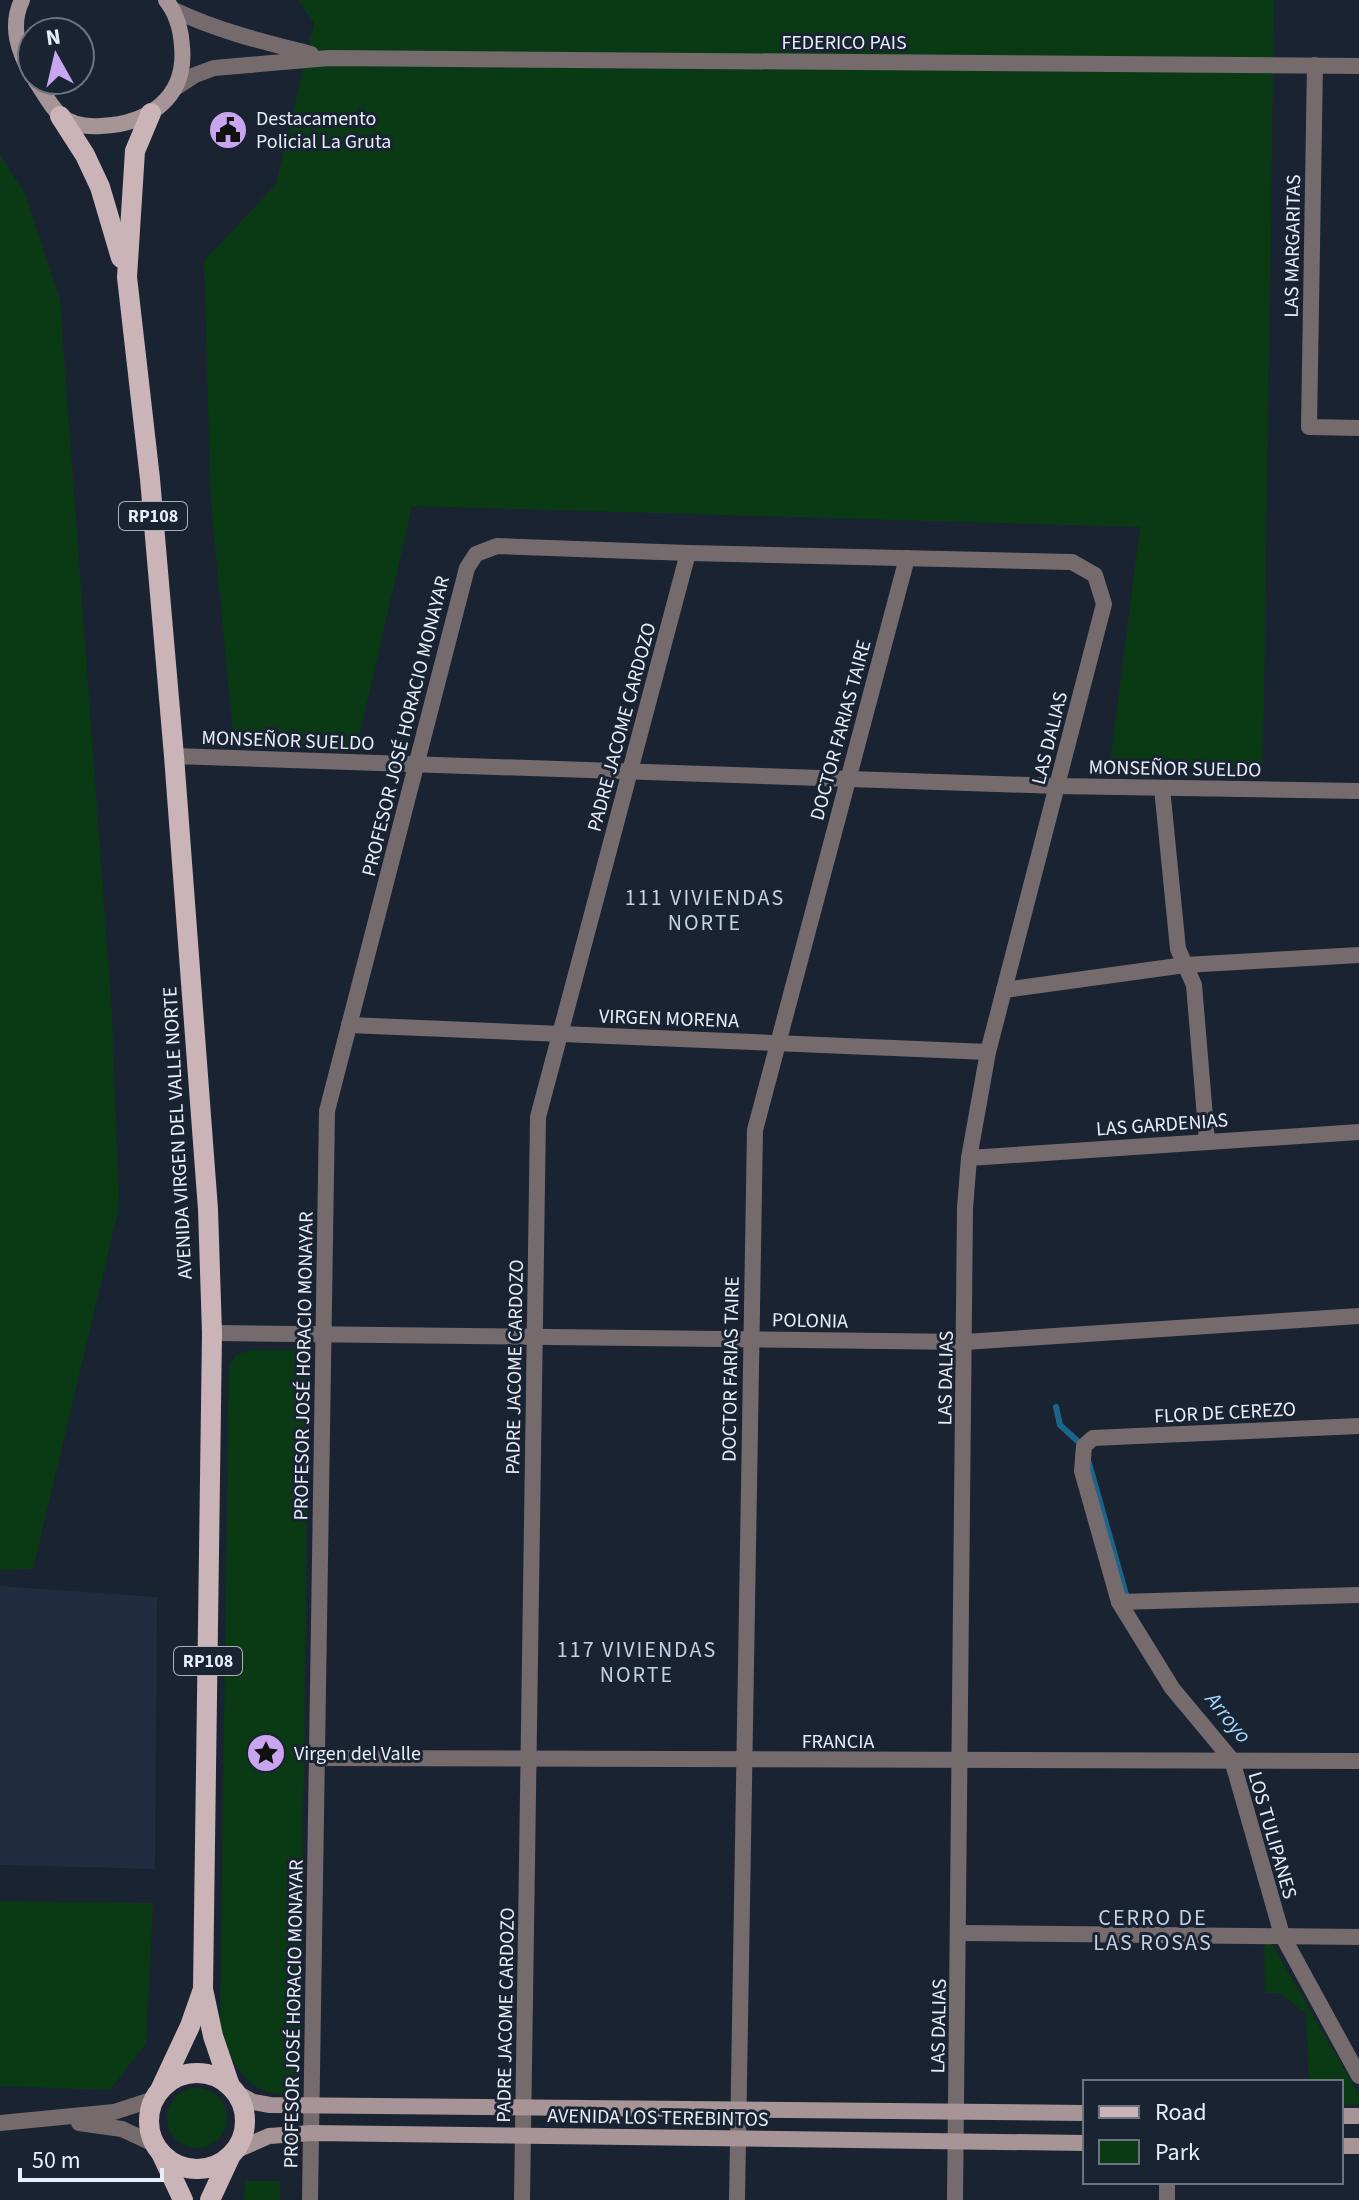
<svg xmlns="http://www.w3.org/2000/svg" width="1359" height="2200" viewBox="0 0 1359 2200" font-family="'Source Sans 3',sans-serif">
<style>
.built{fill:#212c41}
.green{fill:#0a3a14}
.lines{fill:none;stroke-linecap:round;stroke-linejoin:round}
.stream{stroke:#19658c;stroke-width:6}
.minor{stroke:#766b6c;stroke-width:16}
.secondary{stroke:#a69496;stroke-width:16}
.primary{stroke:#cbb4b7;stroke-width:20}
.labels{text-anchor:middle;stroke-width:6;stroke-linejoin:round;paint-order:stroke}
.shield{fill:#1a2332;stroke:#aab1bd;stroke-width:2}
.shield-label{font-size:18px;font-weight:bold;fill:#e8eef9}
.street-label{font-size:20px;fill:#e8eef9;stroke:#1a2332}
.poi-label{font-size:20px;fill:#e8eef9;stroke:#1a2332;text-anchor:start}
.neighbourhood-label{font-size:22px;letter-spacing:2px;fill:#c6d1e6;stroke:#1a2332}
.water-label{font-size:22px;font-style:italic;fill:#a1d8fb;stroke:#1a2332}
</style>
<rect width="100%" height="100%" fill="#1a2332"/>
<polygon class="built" points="0,1586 157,1597 155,1869 0,1865"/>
<g class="green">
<polygon points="298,0 1274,0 1263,767 1110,764 1140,527 412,506 357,746 234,742 211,505 204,261 276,184 314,23"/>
<polygon points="0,155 25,194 60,301 112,1014 119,1207 33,1569 0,1570"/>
<path d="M 250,1350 L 295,1350 L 305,1356 L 309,1371 L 300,2079 L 296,2090 C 255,2108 223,2056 220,2021 L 229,1365 L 236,1355 Z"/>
<polygon points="0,1901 153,1903 146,2043 110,2090 0,2086"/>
<polygon points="1264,1943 1272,1944 1359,2095 1359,2104 1341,2105 1341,2082 1309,2082 1306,2013 1279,1993 1265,1993"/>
<circle cx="197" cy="2118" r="30"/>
<polygon points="245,2181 280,2181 280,2200 244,2200"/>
</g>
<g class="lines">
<g class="stream">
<polyline points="1056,1407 1060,1425 1082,1445"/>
<polyline points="1089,1463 1127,1598"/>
</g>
<g class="minor">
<path d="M 174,10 C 218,31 264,42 311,54"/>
<polyline points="1315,65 1309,427 1359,428"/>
<polyline points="175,88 195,75 214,68 329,58 1359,66"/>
<polyline points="174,756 1057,786 1359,791"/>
<polyline points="1162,788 1178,949 1194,985 1207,1141"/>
<polyline points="1004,990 1185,965 1359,955"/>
<polyline points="349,1025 988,1052"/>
<polyline points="969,1158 1359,1132"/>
<polyline points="212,1333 965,1342 1359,1316"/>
<polyline points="1359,1426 1093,1438 1084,1446 1082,1471 1119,1602 1172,1688 1232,1760 1282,1935 1359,2076"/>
<polyline points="1119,1602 1359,1595"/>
<polyline points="317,1758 1359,1761"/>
<polyline points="959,1933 1359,1937"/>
<polyline points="0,2123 114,2112 154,2099"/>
<polyline points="79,2123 122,2129 154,2144"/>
<polyline points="310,2200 327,1111 467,568 476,554 497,546 688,553 1072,562 1095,575 1104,604 988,1052 969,1158 965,1208 955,2200"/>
<polyline points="522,2200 538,1117 688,553"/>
<polyline points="737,2200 755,1130 907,558"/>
<polyline points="1167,2200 1167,2182"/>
</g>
<g class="secondary">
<path d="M 22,0 C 9,27 19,52 32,76"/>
<path d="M 35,80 C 43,91 50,106 60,115 C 71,125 87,127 101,126 C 148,124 187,98 182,46 C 181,29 177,14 166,0"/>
<polyline points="237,2093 253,2102 270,2105 1085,2113"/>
<polyline points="1341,2116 1359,2116"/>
<polyline points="1341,2146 1359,2146"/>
<polyline points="235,2151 269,2136 311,2133 1085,2143"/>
</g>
<g class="primary">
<polyline points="151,113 135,151 127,277 150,479 174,756 208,1209 212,1333 203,1989 213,2036 230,2086"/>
<polyline points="60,116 85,155 100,187 121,258"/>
<circle cx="197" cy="2121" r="48"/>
<polyline points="161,2088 190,2026 203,1989"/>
<polyline points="162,2155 183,2200"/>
<polyline points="210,2200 230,2157"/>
</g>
</g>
<defs>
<symbol id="civic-disc" viewBox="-11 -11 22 22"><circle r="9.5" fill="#c8a5ee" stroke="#1a2332"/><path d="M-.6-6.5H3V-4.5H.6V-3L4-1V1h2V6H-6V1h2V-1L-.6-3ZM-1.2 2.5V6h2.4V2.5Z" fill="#111"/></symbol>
<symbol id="sight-disc" viewBox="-11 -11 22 22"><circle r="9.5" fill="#c8a5ee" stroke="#1a2332"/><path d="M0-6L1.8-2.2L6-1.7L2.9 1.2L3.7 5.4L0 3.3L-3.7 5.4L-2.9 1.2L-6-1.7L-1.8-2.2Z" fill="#111"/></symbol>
</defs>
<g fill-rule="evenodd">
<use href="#civic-disc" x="206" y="108" width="44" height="44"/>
<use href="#sight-disc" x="244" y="1731" width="44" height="44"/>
</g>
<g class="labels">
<g class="shield">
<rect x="119" y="502" width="68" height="28" rx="6"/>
<rect x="174" y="1647" width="68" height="28" rx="6"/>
</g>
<g class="shield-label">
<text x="153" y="522">RP108</text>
<text x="208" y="1667">RP108</text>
</g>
<g class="street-label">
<text x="844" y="49">FEDERICO PAIS</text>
<text transform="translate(1292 246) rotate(-89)" y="7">LAS MARGARITAS</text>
<text transform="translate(405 726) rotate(-76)" y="7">PROFESOR JOSÉ HORACIO MONAYAR</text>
<text transform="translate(621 727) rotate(-75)" y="7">PADRE JACOME CARDOZO</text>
<text transform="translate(840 730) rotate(-75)" y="7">DOCTOR FARIAS TAIRE</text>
<text transform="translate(1049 738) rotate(-76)" y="7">LAS DALIAS</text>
<text transform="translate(288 740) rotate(2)" y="7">MONSEÑOR SUELDO</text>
<text transform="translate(1175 768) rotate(1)" y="7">MONSEÑOR SUELDO</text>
<text transform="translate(669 1018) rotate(2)" y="7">VIRGEN MORENA</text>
<text transform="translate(1162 1124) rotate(-4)" y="7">LAS GARDENIAS</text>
<text transform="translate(177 1133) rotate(-93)" y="7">AVENIDA VIRGEN DEL VALLE NORTE</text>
<text transform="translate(810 1320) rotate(1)" y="7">POLONIA</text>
<text transform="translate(303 1366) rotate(-89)" y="7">PROFESOR JOSÉ HORACIO MONAYAR</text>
<text transform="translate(514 1367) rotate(-89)" y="7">PADRE JACOME CARDOZO</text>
<text transform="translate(730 1369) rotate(-89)" y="7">DOCTOR FARIAS TAIRE</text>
<text transform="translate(945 1378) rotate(-89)" y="7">LAS DALIAS</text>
<text transform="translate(1225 1412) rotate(-3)" y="7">FLOR DE CEREZO</text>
<text x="838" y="1748">FRANCIA</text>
<text transform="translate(1273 1835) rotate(74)" y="7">LOS TULIPANES</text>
<text transform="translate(293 2014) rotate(-89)" y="7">PROFESOR JOSÉ HORACIO MONAYAR</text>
<text transform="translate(505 2015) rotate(-89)" y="7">PADRE JACOME CARDOZO</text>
<text transform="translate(938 2026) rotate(-89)" y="7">LAS DALIAS</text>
<text transform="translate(658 2117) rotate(1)" y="7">AVENIDA LOS TEREBINTOS</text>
</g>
<g class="poi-label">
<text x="256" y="125">Destacamento<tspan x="256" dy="23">Policial La Gruta</tspan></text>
<text x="294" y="1760">Virgen del Valle</text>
</g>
<g class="neighbourhood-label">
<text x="705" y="905">111 VIVIENDAS<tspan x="705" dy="25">NORTE</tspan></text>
<text x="637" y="1657">117 VIVIENDAS<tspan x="637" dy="25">NORTE</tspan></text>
<text x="1153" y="1925">CERRO DE<tspan x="1153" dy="25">LAS ROSAS</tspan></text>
</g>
<g class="water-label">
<text transform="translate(1229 1717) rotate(51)" y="8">Arroyo</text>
</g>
</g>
<rect x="1083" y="2080" width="260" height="104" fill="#1a2332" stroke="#6c7482" stroke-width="2"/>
<rect x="1099" y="2106" width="40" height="12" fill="#cbb4b7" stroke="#6c7482" stroke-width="2"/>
<text x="1155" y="2120" font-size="24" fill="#e8eef9">Road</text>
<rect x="1099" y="2140" width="40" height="24" fill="#0a3a14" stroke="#6c7482" stroke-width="2"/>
<text x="1155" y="2160" font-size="24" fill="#e8eef9">Park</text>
<g transform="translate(56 56) rotate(352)"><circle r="38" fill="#1a2332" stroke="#6c7482" stroke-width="2"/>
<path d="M0-6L14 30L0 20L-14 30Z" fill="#c8a5ee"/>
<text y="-12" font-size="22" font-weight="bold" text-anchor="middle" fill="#e8eef9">N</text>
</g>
<path d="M20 2168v12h142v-12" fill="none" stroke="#e8eef9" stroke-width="4"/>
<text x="32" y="2168" font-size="24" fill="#e8eef9" stroke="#1a2332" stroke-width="6" paint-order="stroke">50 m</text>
</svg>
